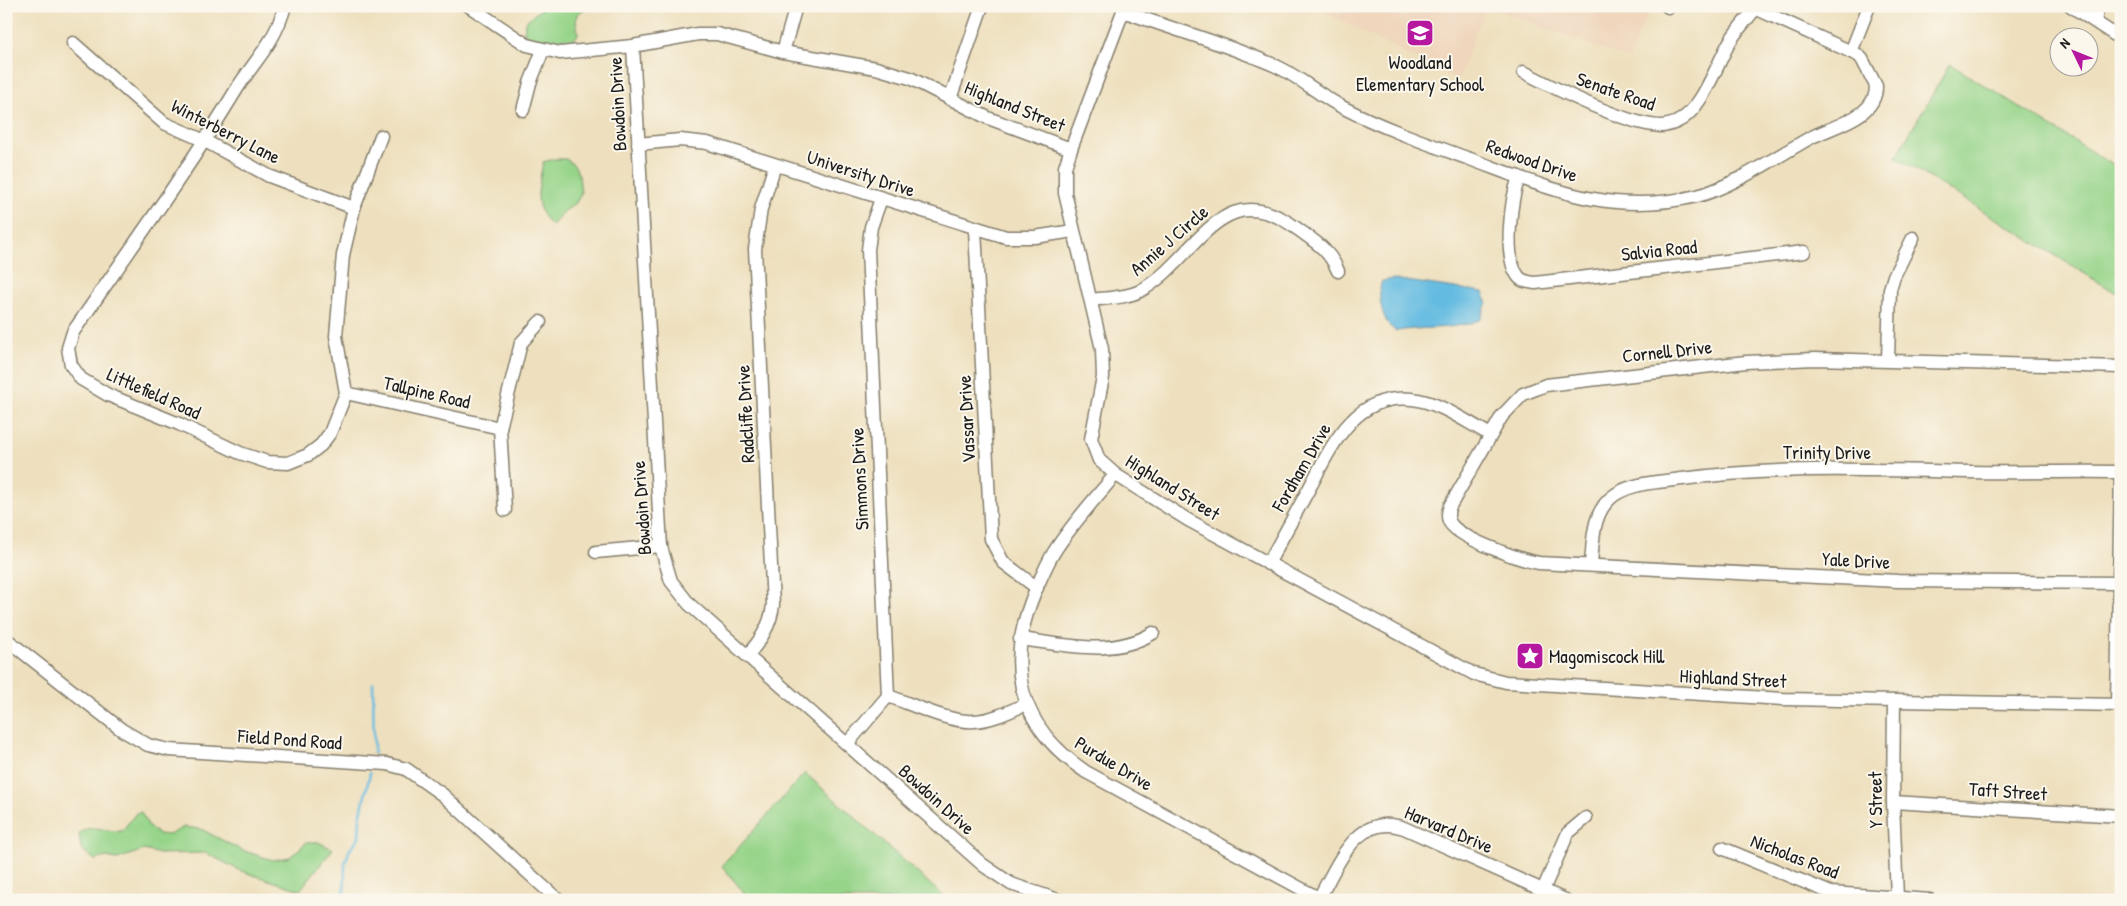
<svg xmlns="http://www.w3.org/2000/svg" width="2127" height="906" viewBox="0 0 2127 906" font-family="'Patrick Hand',sans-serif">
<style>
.built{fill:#efd6bc}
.green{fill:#96d489;stroke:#597852}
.water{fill:#64bbe1;stroke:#406c7e}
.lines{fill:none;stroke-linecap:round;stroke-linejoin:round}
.stream{stroke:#64bbe1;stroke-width:2.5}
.minor-casing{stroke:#857e6d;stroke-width:15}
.minor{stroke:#fff;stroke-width:12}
.labels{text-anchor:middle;stroke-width:4;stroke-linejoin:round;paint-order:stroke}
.poi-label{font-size:19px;fill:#1c1c1c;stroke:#fbf7ec}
.street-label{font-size:19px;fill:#1c1c1c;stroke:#fbf7ec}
</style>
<rect width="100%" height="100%" fill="#fbf7ec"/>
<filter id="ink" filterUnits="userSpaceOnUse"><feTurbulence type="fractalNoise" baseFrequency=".02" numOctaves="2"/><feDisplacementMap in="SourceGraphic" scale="10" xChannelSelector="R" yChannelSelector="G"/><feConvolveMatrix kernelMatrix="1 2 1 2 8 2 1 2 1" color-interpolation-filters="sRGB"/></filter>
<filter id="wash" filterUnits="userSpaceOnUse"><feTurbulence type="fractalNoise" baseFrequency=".0096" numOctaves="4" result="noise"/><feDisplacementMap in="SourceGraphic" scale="20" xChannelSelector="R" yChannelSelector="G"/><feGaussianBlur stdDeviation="1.12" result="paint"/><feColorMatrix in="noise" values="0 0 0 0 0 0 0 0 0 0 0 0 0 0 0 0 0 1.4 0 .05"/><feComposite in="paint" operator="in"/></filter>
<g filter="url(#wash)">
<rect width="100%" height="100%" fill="#eee0be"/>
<polygon class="built" points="1312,6 1650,6 1629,59 1486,6 1458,80"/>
<g class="green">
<path d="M 545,6 L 591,6 L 578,13 L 576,18 L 578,35 L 566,46 C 552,46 533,43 524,33 L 525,22 Z"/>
<polygon points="1950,64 2121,170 2121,274 2116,293 1896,157"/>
<path d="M 555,159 L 566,159 L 575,166 L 579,176 L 581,193 L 576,203 L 562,213 L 552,226 C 531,207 539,187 543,162 Z"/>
<polygon points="805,773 948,900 750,900 722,866"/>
<path d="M 141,812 L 149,827 L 158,834 L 169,835 L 184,827 L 201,829 L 241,850 L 273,860 L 290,857 L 307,842 L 318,842 L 333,849 L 300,890 L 241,871 L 206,853 L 160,854 L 144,850 L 117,859 L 106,857 L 95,860 L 81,849 L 79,833 C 94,822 106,833 122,831 L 136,813 Z"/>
</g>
<path class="water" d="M 1393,279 L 1483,292 L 1487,302 L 1481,319 C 1455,331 1426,326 1397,331 C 1383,327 1376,294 1382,281 Z"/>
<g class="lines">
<g class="stream">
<polyline points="373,683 374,753"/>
<polyline points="344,900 345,864 349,851 359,837 360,818 370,773"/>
</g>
</g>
</g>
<g filter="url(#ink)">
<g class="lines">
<defs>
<g id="minor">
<path d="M 285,6 C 274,44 258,56 238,87 C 187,171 129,251 73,332 L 68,348 L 71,365 L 81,379 L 108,395 L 179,424 L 240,453 L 267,462 L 288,463 L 308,455 L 321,445 L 330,433 L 346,393 L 336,336 L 343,255 L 354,208 L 381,136"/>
<polyline points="469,6 527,45 560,53 633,46 698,34 717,34 783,52 876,68 910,78 988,118 1071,149 1065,167 1065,193 1102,349 1103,377 1091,439 1099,460 1116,475 1188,520 1474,674 1506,682 1783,699 2121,705"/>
<polyline points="1667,6 1668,7"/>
<polyline points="2071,6 2121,39"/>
<path d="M 1123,11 C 1174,30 1227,44 1276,66 C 1300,77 1320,96 1344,108 C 1383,128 1426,143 1467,158 C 1549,188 1608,217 1697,196 C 1730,188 1778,156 1808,139 C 1831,126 1877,118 1876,86 L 1862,59 L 1858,55 L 1755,8"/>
<polyline points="2095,21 2098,6"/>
<polyline points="73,43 164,123 205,141 269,176 354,208"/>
<polyline points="633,46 661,547 671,581 689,604 983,865 1011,884 1058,900"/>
<polyline points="783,52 796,6"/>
<polyline points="1851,52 1869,6"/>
<path d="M 1524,72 C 1556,89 1628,126 1663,126 C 1671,125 1681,121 1687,115 C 1705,99 1717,65 1729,43 C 1737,29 1748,19 1757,6"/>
<polyline points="950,99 982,6"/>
<polyline points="523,110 530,83 543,50"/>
<polyline points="638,144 680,140 707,143 1006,237 1035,237 1073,231"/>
<polyline points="1071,149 1125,6"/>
<path d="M 1519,177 C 1511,199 1503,257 1518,276 C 1522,282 1529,282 1535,283 L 1804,252"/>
<polyline points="975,229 991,539 1003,562 1037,588"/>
<path d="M 1091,300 C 1107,298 1126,298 1140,291 C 1197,260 1221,170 1299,230 C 1317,243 1329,250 1338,271"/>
<polyline points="1888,360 1890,289 1894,276 1913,238"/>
<polyline points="346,393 500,428"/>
<path d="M 1115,475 C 1094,500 1071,525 1054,552 C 1046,565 1040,580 1034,594 C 1004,667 1019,727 1086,772 L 1322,900"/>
<polyline points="505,510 500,428 521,343 540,322"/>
<polyline points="596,552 661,546"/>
<path d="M 1268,564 C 1282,538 1296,513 1310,487 C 1332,445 1355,393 1412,399 C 1440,402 1466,422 1491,435"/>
<path d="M 1591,565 C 1593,540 1592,509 1616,494 C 1635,482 1661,482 1682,479 C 1777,466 1873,470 1969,472 C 2019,473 2069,471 2120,472"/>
<path d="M 2119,583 L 1898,581 L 1539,563 C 1521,560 1456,538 1449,521 C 1447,516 1448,511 1450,506 L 1502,416 L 1523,394 L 1546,385 L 1746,362 L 1815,359 L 2121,367"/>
<polyline points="6,639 122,730 148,745 169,750 387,764 406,769 443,795 558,900"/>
<path d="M 1020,639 C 1064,644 1112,658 1153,633"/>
<path d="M 747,656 C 760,641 771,625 773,605 L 755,249 L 761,209 L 775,165"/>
<path d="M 888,696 C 912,704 950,723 974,721 C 993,720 1010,711 1026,704"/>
<polyline points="1894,702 1893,802 1897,898"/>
<polyline points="2117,705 2121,468"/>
<polyline points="847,744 888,696 868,250 871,227 881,199"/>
<polyline points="1893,802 2121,816"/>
<polyline points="1722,848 1831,893 1930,900"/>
<polyline points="1543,890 1568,833 1586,818"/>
<path d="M 1319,898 C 1338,865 1357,811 1404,828 L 1565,900"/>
</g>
</defs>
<use href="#minor" class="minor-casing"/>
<use href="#minor" class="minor"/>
</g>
</g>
<defs>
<symbol id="school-square" viewBox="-11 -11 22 22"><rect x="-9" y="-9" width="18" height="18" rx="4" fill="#b5179e" stroke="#fbf7ec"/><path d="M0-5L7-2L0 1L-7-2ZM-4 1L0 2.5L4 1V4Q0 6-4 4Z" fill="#fff"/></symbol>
<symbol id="sight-square" viewBox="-11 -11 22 22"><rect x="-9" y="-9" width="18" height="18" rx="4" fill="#b5179e" stroke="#fbf7ec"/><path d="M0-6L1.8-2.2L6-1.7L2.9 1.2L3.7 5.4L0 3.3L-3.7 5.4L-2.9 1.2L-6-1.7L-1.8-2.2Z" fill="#fff"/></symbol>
</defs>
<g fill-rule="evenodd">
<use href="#school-square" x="1404" y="17" width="32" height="32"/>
<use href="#sight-square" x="1514" y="640" width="32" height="32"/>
</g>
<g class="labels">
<g class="poi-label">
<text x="1420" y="69">Woodland<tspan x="1420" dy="22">Elementary School</tspan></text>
<text x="1549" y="663" text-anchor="start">Magomiscock Hill</text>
</g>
<g class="street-label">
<text transform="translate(1616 91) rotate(19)" y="7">Senate Road</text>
<text transform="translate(617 104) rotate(-93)" y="7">Bowdoin Drive</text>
<text transform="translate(1015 106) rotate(22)" y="7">Highland Street</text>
<text transform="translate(226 131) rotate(27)" y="7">Winterberry Lane</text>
<text transform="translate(1532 160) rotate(19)" y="7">Redwood Drive</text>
<text transform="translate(861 173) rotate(18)" y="7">University Drive</text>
<text transform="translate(1169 240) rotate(-41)" y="7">Annie J Circle</text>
<text transform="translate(1659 250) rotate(-6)" y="7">Salvia Road</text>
<text transform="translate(1667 351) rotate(-6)" y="7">Cornell Drive</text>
<text transform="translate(427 392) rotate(13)" y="7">Tallpine Road</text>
<text transform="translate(154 393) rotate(24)" y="7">Littlefield Road</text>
<text transform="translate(745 414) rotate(-93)" y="7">Radcliffe Drive</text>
<text transform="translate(966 419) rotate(-93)" y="7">Vassar Drive</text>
<text x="1827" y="459">Trinity Drive</text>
<text transform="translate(1301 467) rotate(-60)" y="7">Fordham Drive</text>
<text transform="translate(859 479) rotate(-93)" y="7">Simmons Drive</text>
<text transform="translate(1173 487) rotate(32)" y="7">Highland Street</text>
<text transform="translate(641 508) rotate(-94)" y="7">Bowdoin Drive</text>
<text transform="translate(1856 560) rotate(3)" y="7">Yale Drive</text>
<text transform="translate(1733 678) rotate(3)" y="7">Highland Street</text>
<text transform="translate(290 739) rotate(4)" y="7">Field Pond Road</text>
<text transform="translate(1114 763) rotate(31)" y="7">Purdue Drive</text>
<text transform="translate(2008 791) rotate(4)" y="7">Taft Street</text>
<text transform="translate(937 799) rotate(42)" y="7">Bowdoin Drive</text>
<text transform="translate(1875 800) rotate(-91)" y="7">Y Street</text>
<text transform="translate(1449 829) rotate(23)" y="7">Harvard Drive</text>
<text transform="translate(1795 856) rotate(21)" y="7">Nicholas Road</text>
</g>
</g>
<rect width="2127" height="906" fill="none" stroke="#fbf7ec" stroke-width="25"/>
<g transform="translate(2074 52) rotate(313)"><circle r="24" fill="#fbf7ec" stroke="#a29f99"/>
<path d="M0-4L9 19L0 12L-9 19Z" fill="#b5179e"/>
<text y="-8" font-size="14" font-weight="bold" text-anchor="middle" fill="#1c1c1c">N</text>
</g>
</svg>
